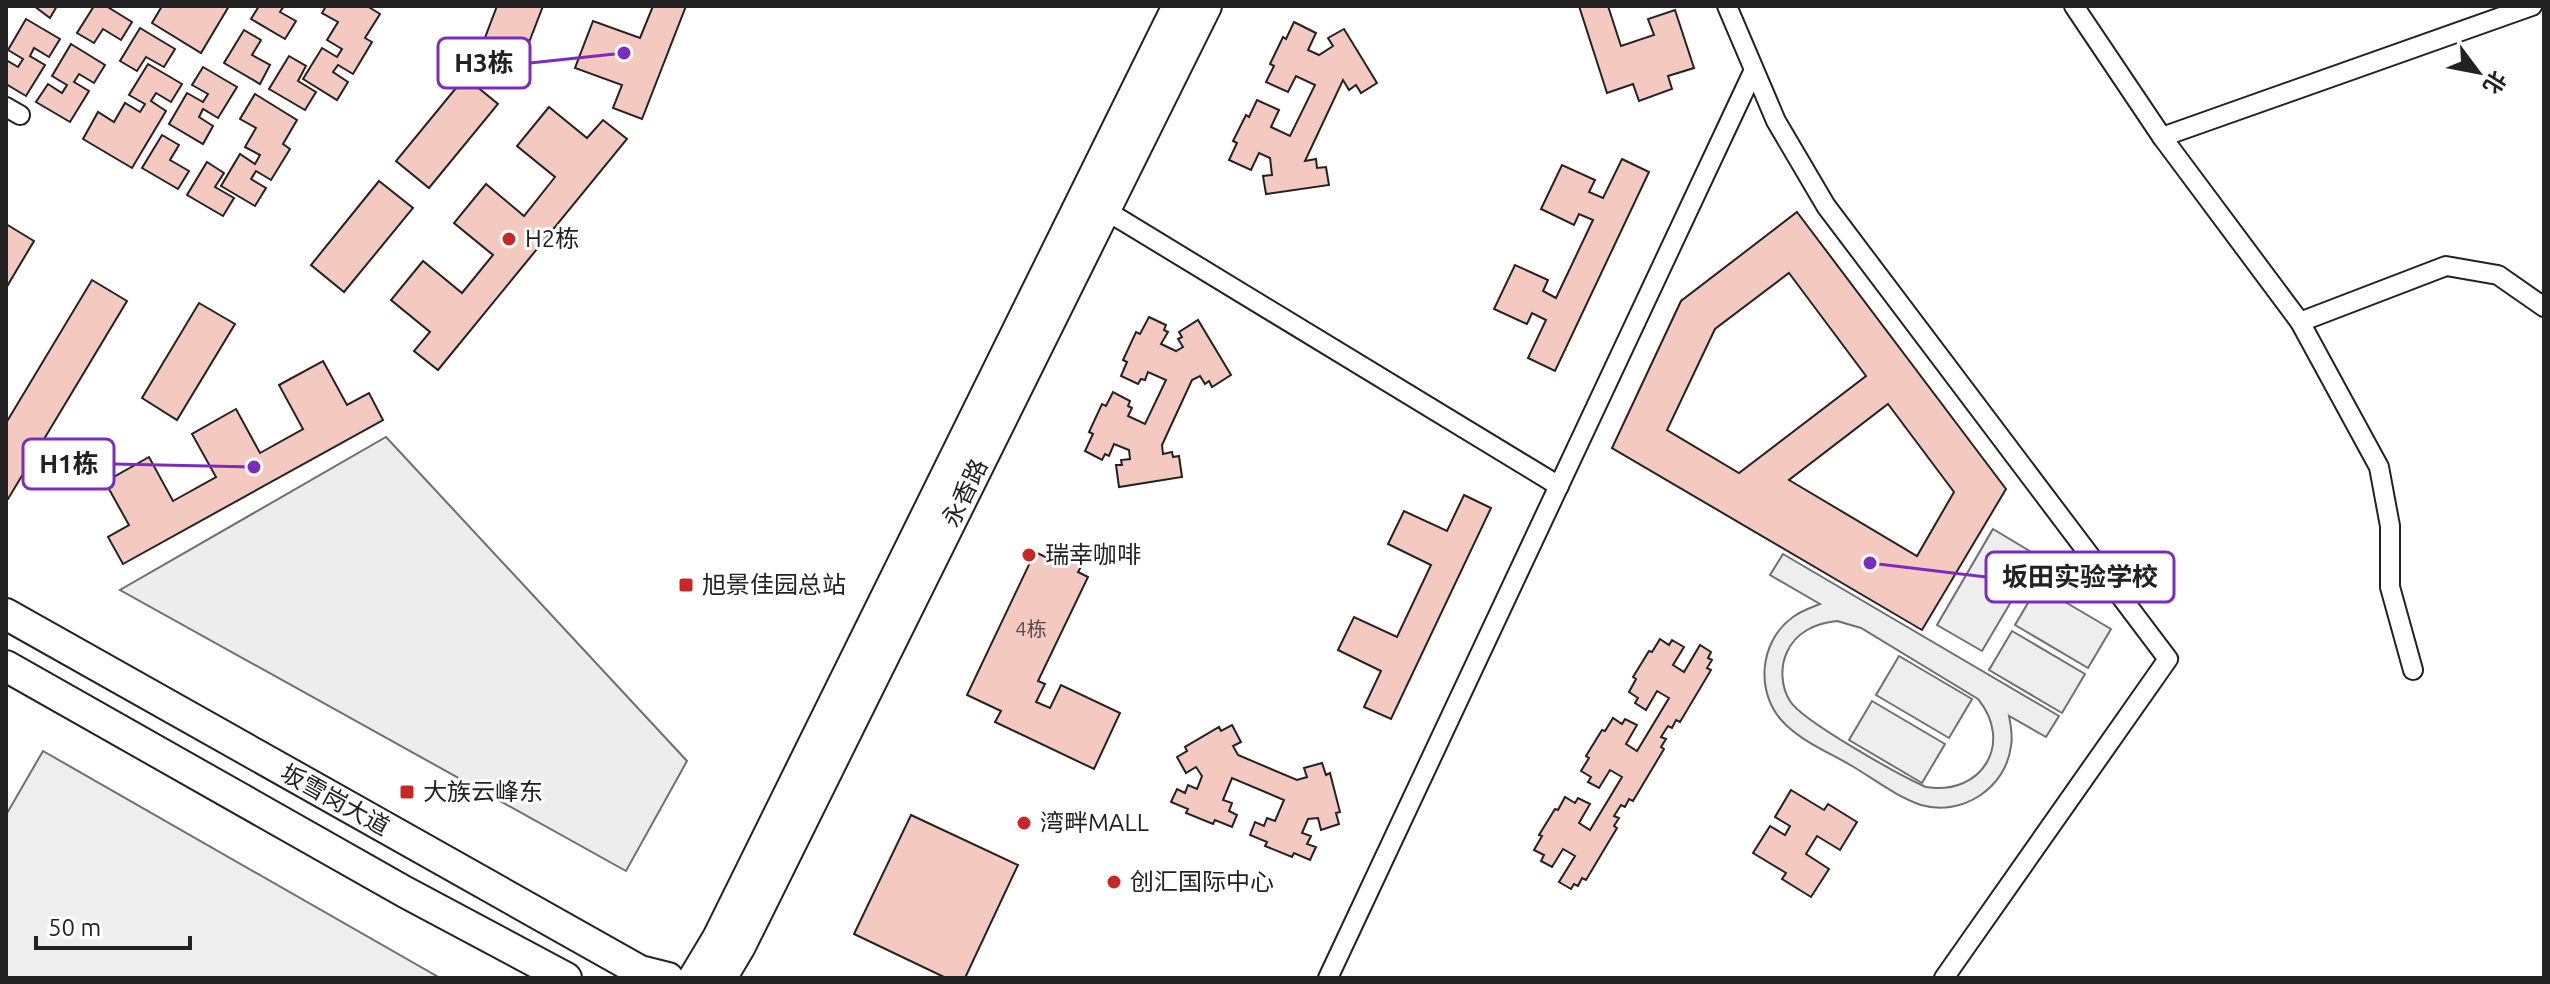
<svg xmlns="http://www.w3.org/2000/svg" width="2550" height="984" viewBox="0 0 2550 984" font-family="Ubuntu,'Noto Sans SC',sans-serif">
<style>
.green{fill:#eee;stroke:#6f6f6f;stroke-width:2;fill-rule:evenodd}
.parking{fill:#ededed;stroke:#6f6f6f;stroke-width:2}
.building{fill:#f3c9c0;stroke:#222;stroke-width:2;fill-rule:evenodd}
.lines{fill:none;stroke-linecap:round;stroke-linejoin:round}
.street-casing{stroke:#222;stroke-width:22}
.primary-casing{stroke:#222;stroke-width:34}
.street{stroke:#fff;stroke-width:18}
.primary{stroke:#fff;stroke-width:30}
.poi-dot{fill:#c62828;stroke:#fff;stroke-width:3}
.labels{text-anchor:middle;stroke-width:6;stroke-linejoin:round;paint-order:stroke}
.number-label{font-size:20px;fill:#564c4a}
.poi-label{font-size:24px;fill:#222;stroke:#fff;text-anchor:start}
.street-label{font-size:24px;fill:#222;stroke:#fff}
.leader{fill:none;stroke:#7b2cbf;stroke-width:3}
.callout-dot{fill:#7b2cbf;stroke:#fff;stroke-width:3}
.callout{fill:#fff;stroke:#7b2cbf;stroke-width:3}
.callout-label{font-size:26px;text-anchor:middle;font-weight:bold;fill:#222}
</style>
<rect width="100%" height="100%" fill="#fff"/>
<g class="green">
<polygon points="1993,529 2038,556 1982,651 1937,625"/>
<path d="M 1783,554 L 2059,716 L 2046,737 L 2009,716 C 2011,726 2013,736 2011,746 C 2006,788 1962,817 1921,805 C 1897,797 1874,779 1852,766 C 1830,753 1803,742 1785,724 C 1755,695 1758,642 1793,617 C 1801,611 1810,608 1820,604 L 1770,575 ZM 1837,621 L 1861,628 L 1978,699 C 2014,743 1982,796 1926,787 C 1901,776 1802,721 1790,701 C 1781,687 1780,667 1787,652 C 1796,632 1816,623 1837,621 Z"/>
<polygon points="2038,586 2111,629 2088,668 2015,625"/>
<polygon points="2012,631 2085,674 2062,713 1989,670"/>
<polygon points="1899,656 1972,699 1949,738 1876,695"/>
<polygon points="1872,701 1945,744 1922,783 1849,740"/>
<polygon points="43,751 440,978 6,978 6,815"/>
</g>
<polygon class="parking" points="386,437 687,761 626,871 120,590"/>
<g class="building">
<polygon points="34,6 57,6 50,18"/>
<polygon points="94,6 106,6 132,22 121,40 103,29 94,43 77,33"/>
<polygon points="162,6 229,6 201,53 152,23"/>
<polygon points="259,6 284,6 280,12 296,21 285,39 251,19"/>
<polygon points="326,6 367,6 380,14 365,38 372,42 353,74 338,65 333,72 348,82 337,100 303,79 322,48 337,57 342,49 327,40 338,22 322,13"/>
<polygon points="497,6 543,6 523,58 483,43"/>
<polygon points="653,6 686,6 642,119 613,108 622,85 575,68 593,21 640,38"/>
<polygon points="1579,6 1608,6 1621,46 1654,35 1648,19 1675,10 1694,68 1668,76 1672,89 1639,101 1633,84 1607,93"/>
<polygon points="26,19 60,39 49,57 34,48 30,56 45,65 26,96 6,84 6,60 18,67 23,59 8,50"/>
<polygon points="1294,22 1316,33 1308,50 1319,55 1333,46 1328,38 1344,29 1377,83 1361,93 1356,85 1349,90 1343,80 1305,161 1316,159 1317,168 1326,167 1329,185 1266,194 1263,176 1272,175 1270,158 1259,153 1251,170 1229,160 1237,143 1233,141 1246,115 1249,117 1257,100 1279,110 1271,127 1290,136 1315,85 1296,76 1288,92 1266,82 1274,66 1270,64 1283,37 1286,39"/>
<polygon points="140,28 175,49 164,67 146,57 137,71 120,61"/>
<polygon points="244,30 261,40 252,55 270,65 260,84 224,63"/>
<polygon points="71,44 105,65 94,83 79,74 74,82 89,91 70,122 36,102 48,84 62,93 67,85 52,76"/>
<polygon points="289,56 306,66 298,81 316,92 305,110 269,89"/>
<polygon points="148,64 182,84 171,102 156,93 151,101 166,111 132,168 83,139 98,112 114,122 125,103 140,112 145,104 129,95"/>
<polygon points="203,67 237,87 218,118 203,109 199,117 213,126 203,144 169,124 187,93 203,102 208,94 192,85"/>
<polygon points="465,77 498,104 429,188 396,161"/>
<polygon points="255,94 297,120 283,144 290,149 271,180 256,171 251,179 266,188 255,206 221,186 240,154 255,164 260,155 245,147 256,128 240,119"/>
<polygon points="549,107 587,138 603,120 627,139 438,370 414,351 430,332 391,300 423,261 462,293 493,255 454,223 486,184 524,216 555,177 517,146"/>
<polygon points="162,135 179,145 170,160 189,171 178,189 142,168"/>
<polygon points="1622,159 1649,172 1555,371 1528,358 1546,320 1532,313 1527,324 1494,309 1515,265 1548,280 1543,291 1556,298 1593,220 1579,214 1574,225 1541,209 1562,165 1595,180 1589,192 1603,198"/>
<polygon points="207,162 224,173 215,187 234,198 223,216 187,195"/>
<polygon points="379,181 413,208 344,292 311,265"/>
<path d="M 1797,212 L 2006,489 L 1922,630 L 1612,448 L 1681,301 ZM 1789,273 L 1866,376 L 1739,473 L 1667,430 L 1715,329 ZM 1888,404 L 1954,492 L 1917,556 L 1789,480 Z"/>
<polygon points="6,224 34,241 6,288"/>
<polygon points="92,280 127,301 8,499 6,498 6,423"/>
<polygon points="199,303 235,324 177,420 142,398"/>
<polygon points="1149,317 1166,325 1164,330 1168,332 1161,344 1176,351 1183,347 1178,339 1182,337 1179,332 1198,320 1231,375 1212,387 1209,381 1205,384 1200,376 1192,380 1162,445 1163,454 1172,452 1173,457 1179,456 1182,477 1119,487 1116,465 1122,465 1121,460 1130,459 1129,450 1114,444 1109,456 1105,454 1102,460 1085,451 1093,434 1089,432 1102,404 1106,406 1113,392 1130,401 1128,406 1132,408 1128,416 1145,424 1166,380 1148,372 1145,380 1141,379 1138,384 1121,376 1127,362 1123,360 1136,332 1140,334"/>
<polygon points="323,361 347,405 369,393 383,420 123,564 108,537 129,525 105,482 149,457 173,501 216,477 192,434 236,409 260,453 303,429 279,385"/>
<polygon points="1464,495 1491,508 1391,719 1364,707 1381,671 1338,650 1354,617 1397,637 1431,565 1388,544 1404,511 1447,531"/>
<polygon points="1035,552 1054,561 1058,553 1082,565 1078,572 1088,577 1038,681 1045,684 1036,702 1050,708 1061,685 1120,713 1094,769 995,722 1001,711 967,695"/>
<polygon points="1660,639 1669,645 1672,640 1684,647 1673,665 1684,672 1700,645 1711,652 1708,658 1712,660 1707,668 1711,670 1680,722 1676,720 1672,728 1668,726 1661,737 1666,739 1661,747 1664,749 1633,801 1629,799 1625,807 1621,805 1614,816 1619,818 1614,826 1617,828 1586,880 1582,878 1578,886 1574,884 1571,889 1559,882 1575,856 1563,849 1552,867 1541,861 1544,855 1534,850 1542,836 1539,835 1555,809 1558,810 1565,797 1575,803 1578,798 1590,804 1579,823 1590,830 1622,777 1610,770 1599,788 1588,782 1591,777 1581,771 1589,758 1586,756 1602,730 1605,731 1613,718 1622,724 1625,719 1637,725 1626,744 1637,751 1669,698 1657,691 1646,710 1635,703 1638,698 1629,692 1636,679 1633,677 1649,651 1652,652"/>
<polygon points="1232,725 1241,742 1233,746 1238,755 1297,780 1307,777 1304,768 1322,763 1326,775 1330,773 1340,812 1336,813 1339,824 1321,830 1318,818 1308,819 1302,833 1311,836 1307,844 1316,847 1310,860 1294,853 1292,857 1265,846 1267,842 1250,835 1255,822 1264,826 1267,818 1275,821 1284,800 1232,778 1223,800 1232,803 1229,811 1237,815 1232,827 1215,820 1213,824 1186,813 1188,809 1171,802 1177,789 1185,793 1188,785 1197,789 1202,776 1196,767 1186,773 1177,757 1187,751 1185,747 1219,727 1221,731"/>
<polygon points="1791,790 1824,810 1828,804 1857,822 1840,850 1817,836 1806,854 1829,869 1811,897 1782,879 1786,873 1753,853 1770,826 1785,835 1790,826 1775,817"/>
<polygon points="911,815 1018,865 965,978 946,978 854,934"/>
</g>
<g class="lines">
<defs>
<g id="street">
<polyline points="1727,6 1776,121 1826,206 2168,659 1944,978"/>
<polyline points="2074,6 2162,137 2300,322 2379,467 2390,526 2390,587 2413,670"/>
<polyline points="6,107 20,115"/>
<polyline points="2162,137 2532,6"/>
<polyline points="1105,210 1559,486"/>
<polyline points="2300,322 2446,266 2498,275 2544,307"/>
<polyline points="1328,978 1753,72"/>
</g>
<g id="primary">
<polyline points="6,614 640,971 668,978"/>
<polyline points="6,666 405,892 566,978"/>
<polyline points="694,978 718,938 1178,6"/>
<polyline points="721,978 740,946 1206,6"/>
</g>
</defs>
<use href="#street" class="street-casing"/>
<use href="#primary" class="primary-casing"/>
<use href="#street" class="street"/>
<use href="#primary" class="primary"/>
</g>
<g class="poi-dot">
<circle cx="509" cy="239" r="8"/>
<circle cx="1029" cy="555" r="8"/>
<rect x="678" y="577" width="16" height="16" rx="4"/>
<rect x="399" y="784" width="16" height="16" rx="4"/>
<circle cx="1024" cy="823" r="8"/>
<circle cx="1114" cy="882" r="8"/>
</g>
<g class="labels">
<g class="number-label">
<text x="1031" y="636">4栋</text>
</g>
<g class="poi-label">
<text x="525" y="247">H2栋</text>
<text x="1045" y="563">瑞幸咖啡</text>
<text x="702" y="593">旭景佳园总站</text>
<text x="423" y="800">大族云峰东</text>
<text x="1040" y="831">湾畔MALL</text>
<text x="1130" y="890">创汇国际中心</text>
</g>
<g class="street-label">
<text transform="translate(965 493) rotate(-64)" y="8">永香路</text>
<text transform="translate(335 800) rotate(29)" y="8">坂雪岗大道</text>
</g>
</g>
<path class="leader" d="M624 53L530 63M254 467L114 464M1870 563L1986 577"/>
<g class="callout-dot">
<circle cx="624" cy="53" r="8"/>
<circle cx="254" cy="467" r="8"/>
<circle cx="1870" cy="563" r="8"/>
</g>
<g class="callout">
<rect x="438" y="38" width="92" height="50" rx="8"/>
<rect x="23" y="439" width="91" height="50" rx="8"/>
<rect x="1986" y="552" width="188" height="50" rx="8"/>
</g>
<g class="callout-label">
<text x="484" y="72">H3栋</text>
<text x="69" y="473">H1栋</text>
<text x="2080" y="586">坂田实验学校</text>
</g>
<rect width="2550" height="984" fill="none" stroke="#222222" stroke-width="16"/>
<g transform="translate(2478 72) rotate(122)" stroke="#ffffff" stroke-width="6" paint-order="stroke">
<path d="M0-6L14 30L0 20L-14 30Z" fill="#222222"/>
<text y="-12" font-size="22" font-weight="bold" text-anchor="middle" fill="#222222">北</text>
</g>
<path d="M36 936v12h154v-12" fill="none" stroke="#222222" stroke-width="4"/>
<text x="48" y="936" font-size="24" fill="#222222" stroke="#ffffff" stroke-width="6" paint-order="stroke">50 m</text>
</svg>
